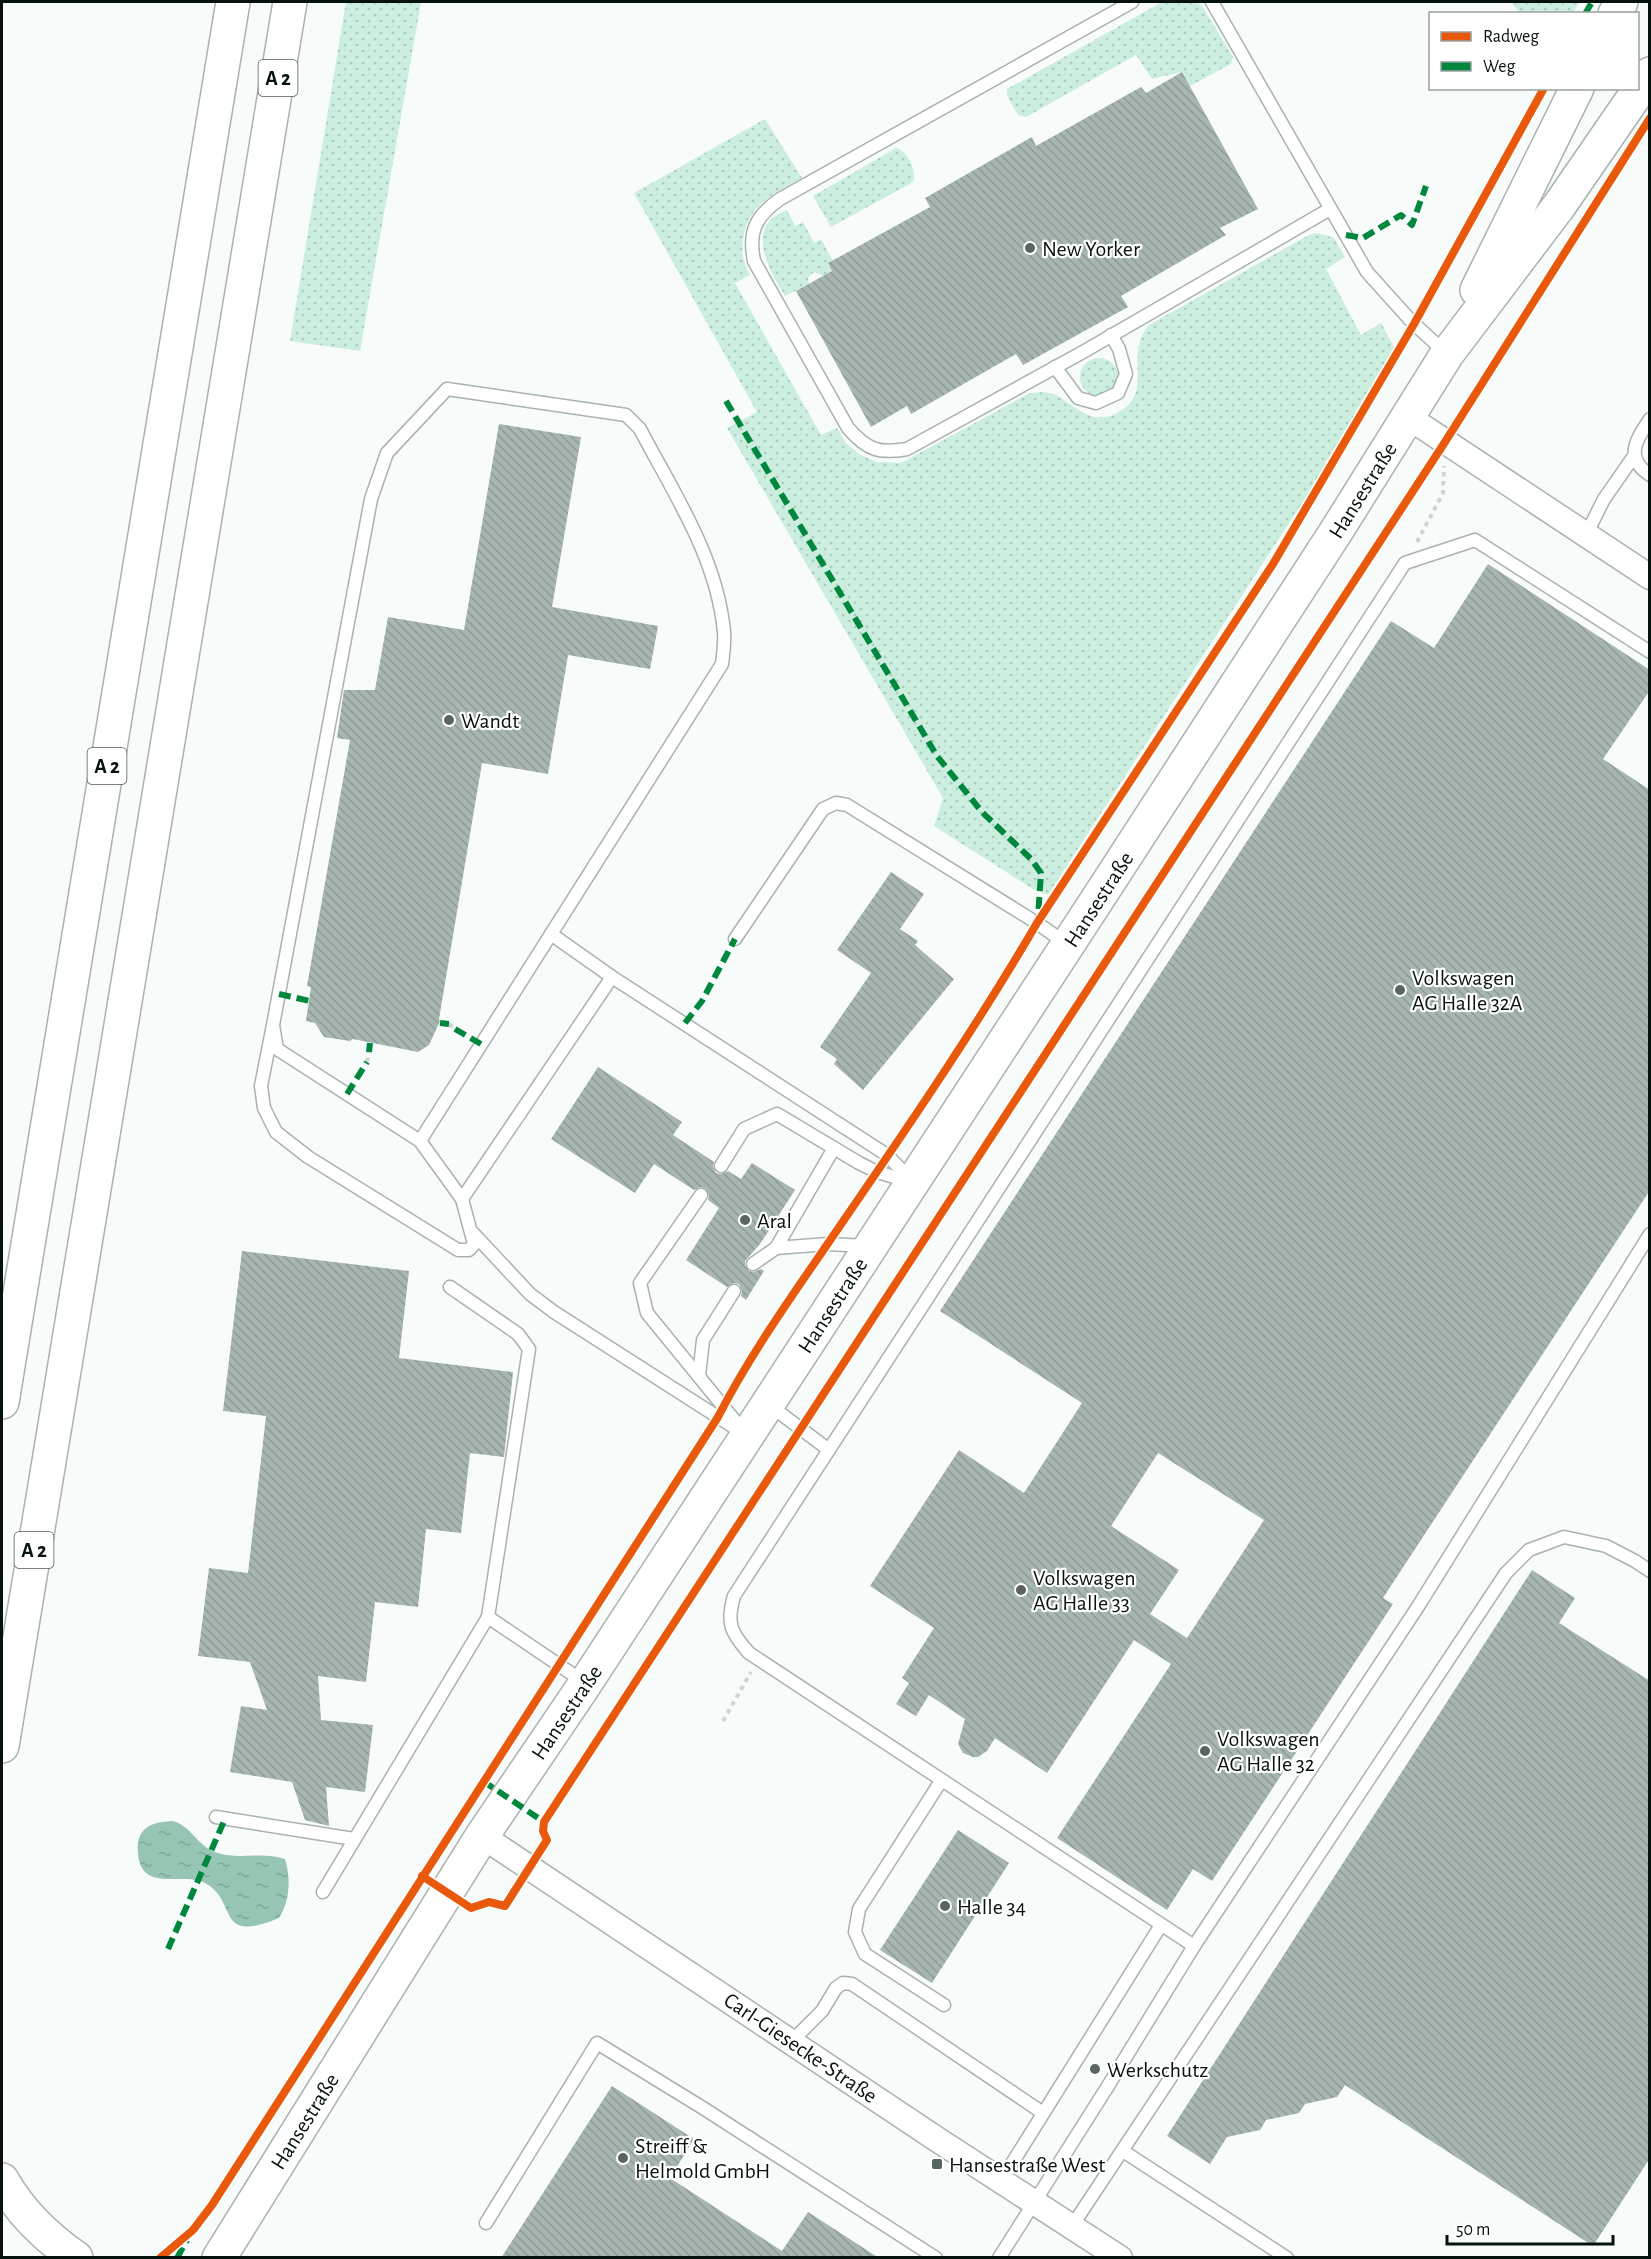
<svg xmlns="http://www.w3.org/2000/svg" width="1651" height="2259" viewBox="0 0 1651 2259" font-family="'Alegreya Sans',sans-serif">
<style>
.grass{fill:url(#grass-dots)}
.water{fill:url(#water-ripples)}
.building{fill:url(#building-back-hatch);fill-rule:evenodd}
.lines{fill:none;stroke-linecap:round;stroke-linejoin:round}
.service-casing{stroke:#a9b2ae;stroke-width:15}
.minor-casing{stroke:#a9b2ae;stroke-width:27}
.secondary-casing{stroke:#a9b2ae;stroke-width:36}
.motorway-casing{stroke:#a9b2ae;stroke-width:36}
.path{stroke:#d1d3d2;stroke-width:4;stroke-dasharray:4.5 4.5;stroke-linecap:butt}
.service{stroke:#fefffe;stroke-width:12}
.minor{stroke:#fefffe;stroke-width:24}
.secondary{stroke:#fefffe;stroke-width:33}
.motorway{stroke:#fefffe;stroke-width:33}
.quiet{stroke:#00873e;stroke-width:6;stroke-dasharray:12 6;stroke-linecap:butt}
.cycleway-casing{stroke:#fff;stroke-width:11}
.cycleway{stroke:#e8590c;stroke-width:8}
.poi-dot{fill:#5a6460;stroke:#fff;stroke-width:2}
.labels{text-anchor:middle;stroke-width:4.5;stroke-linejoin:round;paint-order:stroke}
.shield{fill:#fff;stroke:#505956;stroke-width:1.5}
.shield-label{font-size:21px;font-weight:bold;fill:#05120d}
.poi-label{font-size:22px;fill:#05120d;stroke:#fff;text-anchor:start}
.street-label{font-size:22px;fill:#05120d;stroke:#fff}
</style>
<defs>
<pattern id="grass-dots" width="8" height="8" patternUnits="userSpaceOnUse" patternTransform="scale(1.5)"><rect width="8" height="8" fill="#cbeedf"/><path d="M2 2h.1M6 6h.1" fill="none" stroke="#adcbbe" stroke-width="1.8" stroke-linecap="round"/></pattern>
<pattern id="water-ripples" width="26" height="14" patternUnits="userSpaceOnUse" patternTransform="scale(1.5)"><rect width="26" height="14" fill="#96c5b3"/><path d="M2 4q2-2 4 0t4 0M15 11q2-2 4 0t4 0" fill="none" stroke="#80a899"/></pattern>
<pattern id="building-back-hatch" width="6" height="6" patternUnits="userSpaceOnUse" patternTransform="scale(1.5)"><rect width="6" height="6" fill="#a7b6b0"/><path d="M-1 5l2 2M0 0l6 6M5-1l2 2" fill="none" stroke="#8e9b96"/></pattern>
</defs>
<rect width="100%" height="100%" fill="#f7fcfa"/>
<g class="grass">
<polygon points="346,2 421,2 360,351 290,341"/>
<polygon points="1162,2 1196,2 1202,6 1233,57 1231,64 1190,86 1182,72 1152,79 1136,55 1026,117 1018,115 1007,96 1007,89"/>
<polygon points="1511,2 1579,2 1573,14 1520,13"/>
<path d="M 765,119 L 802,178 C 776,192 750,204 744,234 C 741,249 742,262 750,275 L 735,283 L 821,435 L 837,428 L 846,443 L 859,454 L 876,462 L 901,463 L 1030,393 C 1041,392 1052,391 1061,398 C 1081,411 1094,426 1119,412 C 1155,392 1123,354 1149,325 L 1309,235 L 1318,233 L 1334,238 L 1345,257 L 1326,269 L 1361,335 L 1381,323 L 1394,347 L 1304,500 L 1048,895 L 1033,889 L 934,826 L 943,798 L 727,428 L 757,412 L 634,193 Z"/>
<path d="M 896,148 C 908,151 917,171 913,182 L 831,227 L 813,196 Z"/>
<path d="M 787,210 L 795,226 L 803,222 L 814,243 L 821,239 L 833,261 L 828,264 L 832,271 L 824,276 L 814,272 L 808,278 L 809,284 L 785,296 C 769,270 743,226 787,210 Z"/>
<circle cx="1099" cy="377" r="19"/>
</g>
<path class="water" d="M 173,1821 C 192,1826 198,1848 218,1853 C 239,1860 262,1851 285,1859 C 291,1878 290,1901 279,1918 C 214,1945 239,1901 205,1883 C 182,1871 141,1894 138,1853 C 137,1845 138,1837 143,1831 C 151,1822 162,1822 173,1821 Z"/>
<g class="building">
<polygon points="1182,72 1258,209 1220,228 1226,235 1121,296 1128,307 1023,365 1016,354 911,414 907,406 871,427 796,291 832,271 828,263 930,207 925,198 1032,137 1036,146 1141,87 1146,93"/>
<polygon points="499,424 581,437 552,607 658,626 650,669 568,655 548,774 482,763 439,1019 440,1021 429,1045 418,1052 353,1039 350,1041 324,1037 315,1023 306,1021 311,987 307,986 350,740 337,738 344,690 375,690 388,617 464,630"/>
<path d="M 1488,564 L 1650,670 L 1650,690 L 1603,759 L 1650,790 L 1650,1190 L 1383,1598 L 1393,1604 L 1212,1881 L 1193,1869 L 1167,1910 L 1057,1838 L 1171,1664 L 1134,1640 L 1047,1773 L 995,1738 L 987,1751 L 978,1757 L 973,1757 L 963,1753 L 958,1744 L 965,1719 L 929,1695 L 916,1716 L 896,1704 L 909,1683 L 902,1678 L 934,1628 L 870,1586 L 959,1450 L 1024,1493 L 1082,1403 L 940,1311 L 1391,621 L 1434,648 ZM 1158,1453 L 1264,1520 L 1187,1638 L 1150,1614 L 1179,1570 L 1111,1526 Z"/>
<polygon points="891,872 924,894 900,929 918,941 915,945 954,979 863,1090 834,1064 837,1059 820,1047 871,973 837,950"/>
<polygon points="598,1067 682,1122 673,1135 714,1162 713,1166 716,1173 721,1174 728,1171 741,1179 752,1163 795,1190 760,1244 745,1261 745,1265 749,1271 754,1272 761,1269 764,1271 746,1300 741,1296 742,1291 739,1284 734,1283 727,1287 686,1260 719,1208 708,1200 709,1195 706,1189 701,1187 694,1190 654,1164 635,1193 551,1139"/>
<polygon points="242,1251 409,1271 399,1358 513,1372 504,1457 470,1453 461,1533 426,1529 418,1607 375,1602 366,1682 318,1676 321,1720 373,1725 365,1792 326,1787 329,1826 305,1820 292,1782 230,1772 241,1706 267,1710 250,1662 198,1656 209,1568 248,1573 266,1416 223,1411"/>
<polygon points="1532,1570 1575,1598 1559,1623 1650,1681 1650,2158 1593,2246 1345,2085 1337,2097 1305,2104 1299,2113 1266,2120 1260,2130 1227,2137 1210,2164 1167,2136"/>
<polygon points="958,1830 1009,1863 932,1983 880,1950"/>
<polygon points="612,2086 694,2139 670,2178 782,2251 808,2212 879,2258 501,2258"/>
</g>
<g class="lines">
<defs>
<g id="service">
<path d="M 1132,2 L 780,199 C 756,216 748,231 754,261 L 848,428 C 867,450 879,454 907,449 L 1083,352 L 1330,209"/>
<polyline points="1212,2 1367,272 1412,322 1446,353"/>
<polyline points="1055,367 1078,398 1096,403 1118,393 1126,374 1119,349 1111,335"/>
<path d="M 1650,419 C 1636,440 1624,458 1650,475"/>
<polyline points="1586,535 1604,499 1634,456"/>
<polyline points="551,934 612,977 887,1155 911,1180"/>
<polyline points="735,939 823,809 836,803 847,805 1037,923 1067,944"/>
<path d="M 273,1025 L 261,1086 L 264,1108 L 276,1132 L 308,1157 L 458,1250 L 469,1250 L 474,1244 L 462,1199 L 420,1141 L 722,664 C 723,654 725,642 724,632 C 717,557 674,494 640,429 L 626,415 L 447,389 L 387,453 L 371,499 L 273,1025 L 277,1049 L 420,1141"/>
<polyline points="834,1148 776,1248 828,1244 867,1246"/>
<polyline points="721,1166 744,1129 777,1114 859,1163 877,1172 912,1182"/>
<polyline points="701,1195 640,1283 647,1313 740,1427"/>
<polyline points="462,1199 612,977"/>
<polyline points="472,1232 530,1294 554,1312 746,1435"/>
<polyline points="753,1264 776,1248"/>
<polyline points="450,1287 518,1334 529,1349 488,1617"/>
<polyline points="699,1376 703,1340 734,1291"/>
<polyline points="768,1404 829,1450"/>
<polyline points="941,1781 859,1909 855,1932 865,1954 944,2005"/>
<polyline points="216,1817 354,1839"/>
<polyline points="323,1892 488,1617 584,1682"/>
<path d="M 1194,1946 L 749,1653 C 731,1633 726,1623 734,1596 L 1405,563 L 1475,540 L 1650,652"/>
<polyline points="792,2041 822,2011 836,1988 843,1983 852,1984 1043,2113"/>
<polyline points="1123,2151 1287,2258"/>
<polyline points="1001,2181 1161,1925"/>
<polyline points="486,2223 597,2043 703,2108 936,2258"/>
<polyline points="1072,2226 1506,1573 1529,1550 1564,1537 1606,1546 1635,1561 1650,1571"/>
<polyline points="999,2258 1108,2086 1194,1946 1419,1605 1650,1234"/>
</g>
<g id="minor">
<polyline points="1408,417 1650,577"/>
<polyline points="482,1836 938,2140 1120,2258"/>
</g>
<g id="secondary">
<polyline points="1615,14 1621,2"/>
<polyline points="1477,290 1577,88"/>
<polyline points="219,2258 482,1836 581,1690 1095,903 1337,530 1447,354 1559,206 1650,74"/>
</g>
<g id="motorway">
<polyline points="2,1402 233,2"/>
<polyline points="2,1746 290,2"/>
<path d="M 2,2180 C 20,2212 46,2237 76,2258"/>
</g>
</defs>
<use href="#service" class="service-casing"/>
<use href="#minor" class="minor-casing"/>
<use href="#secondary" class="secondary-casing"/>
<use href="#motorway" class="motorway-casing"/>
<g class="path">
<polyline points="1417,542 1443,493 1444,466"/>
<polyline points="449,1024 455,1029"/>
<polyline points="367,1062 369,1052"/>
<polyline points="723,1721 751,1672"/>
</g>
<use href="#service" class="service"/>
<use href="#minor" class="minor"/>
<use href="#secondary" class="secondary"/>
<use href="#motorway" class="motorway"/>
<g class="quiet">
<polyline points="1585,14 1592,2"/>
<polyline points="1346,235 1363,238 1401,215 1412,225 1426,186"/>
<polyline points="726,401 937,756 982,812 1031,859 1041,873 1038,917"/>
<polyline points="279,994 314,1002"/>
<polyline points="440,1023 449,1024"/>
<polyline points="685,1023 702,1001 735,939"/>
<polyline points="455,1029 481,1044"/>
<polyline points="369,1052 370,1043"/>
<polyline points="347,1094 367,1062"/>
<polyline points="483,1781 544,1822"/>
<polyline points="168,1949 225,1819"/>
<polyline points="177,2258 187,2240"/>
</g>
<defs>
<g id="cycleway">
<polyline points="422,1876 471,1908 489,1902 505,1906 547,1840 543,1831 544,1822 1445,442 1650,118"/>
<path d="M 160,2258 L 193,2230 L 212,2205 L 718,1417 C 754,1347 802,1282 846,1217 C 912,1121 978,1024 1037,923 L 1273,564 L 1414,324 L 1544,88"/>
</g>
</defs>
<use href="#cycleway" class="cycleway-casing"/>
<use href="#cycleway" class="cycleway"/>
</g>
<g class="poi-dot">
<circle cx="1030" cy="248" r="6"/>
<circle cx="449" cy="720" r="6"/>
<circle cx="1400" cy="990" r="6"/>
<circle cx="745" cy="1220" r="6"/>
<circle cx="1021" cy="1590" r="6"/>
<circle cx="1205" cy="1751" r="6"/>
<circle cx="945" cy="1906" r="6"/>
<circle cx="1095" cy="2069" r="6"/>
<circle cx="623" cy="2158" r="6"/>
<rect x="931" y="2158" width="12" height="12" rx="3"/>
</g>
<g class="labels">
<g class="shield">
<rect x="258.5" y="60" width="39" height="36" rx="4.5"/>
<rect x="87.5" y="748" width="39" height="36" rx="4.5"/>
<rect x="14.5" y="1532" width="39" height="36" rx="4.5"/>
</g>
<g class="shield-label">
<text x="278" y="85">A 2</text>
<text x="107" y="773">A 2</text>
<text x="34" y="1557">A 2</text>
</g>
<g class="poi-label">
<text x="1042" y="256">New Yorker</text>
<text x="461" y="728">Wandt</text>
<text x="1412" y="985">Volkswagen<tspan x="1412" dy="25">AG Halle 32A</tspan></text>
<text x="757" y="1228">Aral</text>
<text x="1033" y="1585">Volkswagen<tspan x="1033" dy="25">AG Halle 33</tspan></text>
<text x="1217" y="1746">Volkswagen<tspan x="1217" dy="25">AG Halle 32</tspan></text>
<text x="957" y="1914">Halle 34</text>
<text x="1107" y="2077">Werkschutz</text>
<text x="635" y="2153">Streiff &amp;<tspan x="635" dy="25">Helmold GmbH</tspan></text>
<text x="949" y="2172">Hansestraße West</text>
</g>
<g class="street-label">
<text transform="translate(1362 490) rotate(-58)" y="8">Hansestraße</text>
<text transform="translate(1098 899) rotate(-57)" y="8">Hansestraße</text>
<text transform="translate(832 1305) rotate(-57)" y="8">Hansestraße</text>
<text transform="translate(566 1712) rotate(-56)" y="8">Hansestraße</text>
<text transform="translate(801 2047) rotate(34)" y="8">Carl-Giesecke-Straße</text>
<text transform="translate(304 2121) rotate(-58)" y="8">Hansestraße</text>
</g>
</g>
<rect width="1651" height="2259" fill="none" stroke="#05120d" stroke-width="6"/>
<rect x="1429" y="12" width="210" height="78" fill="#ffffff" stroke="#9ba09e" stroke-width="1.5"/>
<rect x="1441" y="32" width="30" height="9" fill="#e8590c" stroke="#9ba09e" stroke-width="1.5"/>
<text x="1483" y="42" font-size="18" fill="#05120d">Radweg</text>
<rect x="1441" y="62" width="30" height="9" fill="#00873e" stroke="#9ba09e" stroke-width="1.5"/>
<text x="1483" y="72" font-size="18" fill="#05120d">Weg</text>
<path d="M1447 2235v9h166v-9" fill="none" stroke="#05120d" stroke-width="3"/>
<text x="1456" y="2235" font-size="18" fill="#05120d" stroke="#ffffff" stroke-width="4.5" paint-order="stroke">50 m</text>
</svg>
